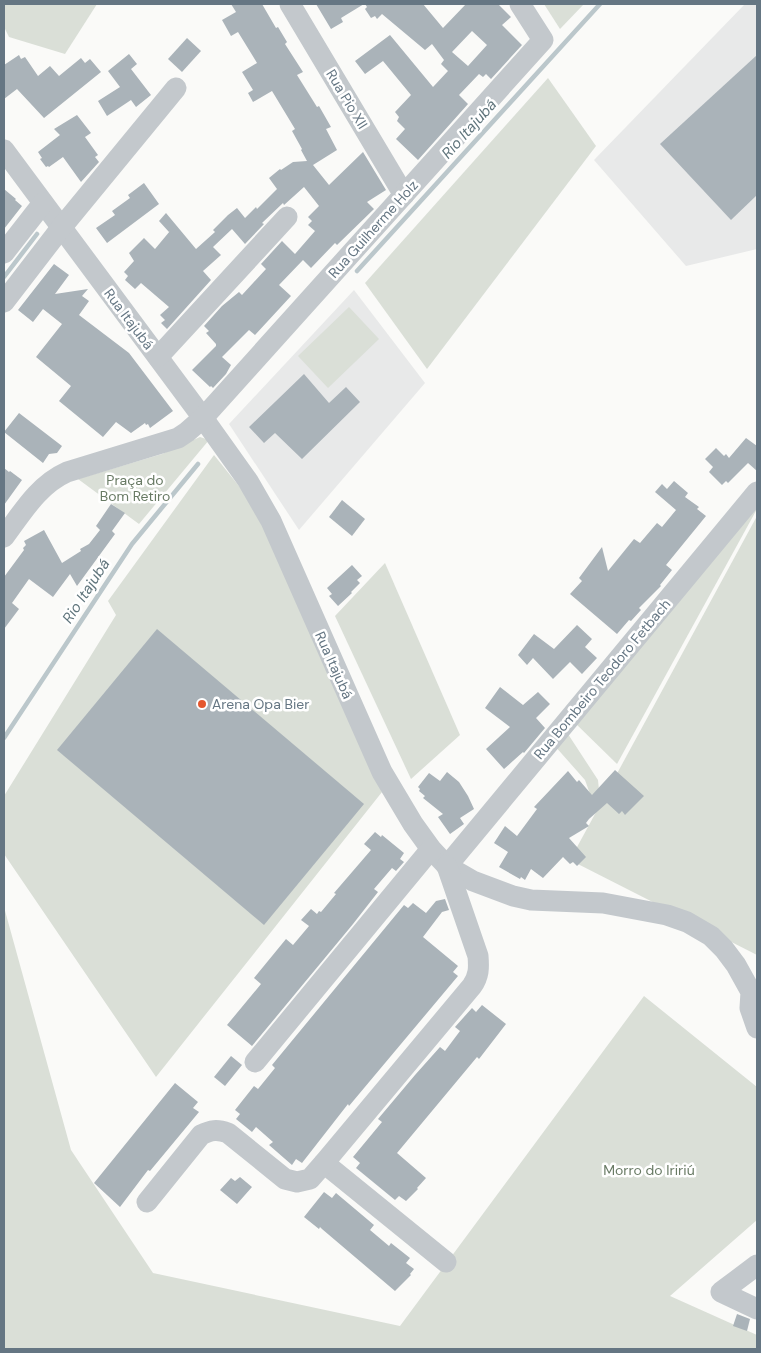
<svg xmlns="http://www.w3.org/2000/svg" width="761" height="1353" viewBox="0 0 761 1353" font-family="'DM Sans',sans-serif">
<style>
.built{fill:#e8e9e9}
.green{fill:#dadfd7}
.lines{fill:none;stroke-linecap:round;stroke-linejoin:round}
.stream{stroke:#bbc7cb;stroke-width:4.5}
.building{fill:#aab3b9;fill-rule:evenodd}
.minor{stroke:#c3c8cc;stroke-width:21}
.poi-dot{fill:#e4572e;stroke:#fff;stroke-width:2}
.labels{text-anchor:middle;stroke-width:5;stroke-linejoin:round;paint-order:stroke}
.street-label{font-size:14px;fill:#657683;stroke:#fff}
.park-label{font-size:14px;fill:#687a64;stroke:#fff}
.poi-label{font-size:14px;fill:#657683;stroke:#fff;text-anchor:start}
.water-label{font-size:15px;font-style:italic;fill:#60757c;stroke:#fff}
</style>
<rect width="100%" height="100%" fill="#fafaf8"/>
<g class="built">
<polygon points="745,4 757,4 757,249 686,266 594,160"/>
<polygon points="354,290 425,383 299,530 229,424"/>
</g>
<g class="green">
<polygon points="4,4 97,4 65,54 9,37 4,27"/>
<polygon points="544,4 584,4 560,29"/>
<polygon points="548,78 596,146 427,369 365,283"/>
<polygon points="349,307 379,339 328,388 298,356"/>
<polygon points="200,437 209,440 139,524 78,479 162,454"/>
<polygon points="214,455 263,516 382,792 156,1077 4,854 4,796 116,615 108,601"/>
<polygon points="757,505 757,509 617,764 572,720"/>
<polygon points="757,516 757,955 570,860"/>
<polygon points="385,563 460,735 411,779 335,616"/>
<polygon points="566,731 598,780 600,800 595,808 585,780 554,745"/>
<polygon points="4,907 71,1150 153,1273 400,1326 644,996 757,1087 757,1220 670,1296 757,1335 757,1349 4,1349"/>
</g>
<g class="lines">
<g class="stream">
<polyline points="357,271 600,4"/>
<polyline points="4,277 37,234"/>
<polyline points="4,738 132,544 198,464"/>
</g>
</g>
<g class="building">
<polygon points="231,4 262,4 276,28 278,27 287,42 285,44 303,72 297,75 317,107 319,106 331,127 326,129 337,150 313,165 329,185 363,152 386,190 367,202 374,209 337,245 335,243 311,268 303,260 279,285 291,296 255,335 249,330 222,357 231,365 226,374 213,388 211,386 210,387 192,370 216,346 216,344 206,333 209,331 204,326 222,306 239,292 242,295 266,269 261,264 282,241 295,254 315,231 308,225 312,221 308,217 319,206 304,187 284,205 283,203 262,223 264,224 245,244 232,229 213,247 221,255 203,271 211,280 167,329 161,323 165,320 160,315 169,307 141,283 135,289 125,280 128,276 124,272 134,261 129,253 144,238 155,249 170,231 169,232 159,221 166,213 196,249 215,232 213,230 228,215 237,208 245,218 256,207 257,209 277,189 269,178 280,169 281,170 293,162 307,161 301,150 302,149 292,131 295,129 272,91 253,102 248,93 253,90 242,72 257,63 238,32 231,36 222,20 236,12"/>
<polygon points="316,4 364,4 341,18 343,22 331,29"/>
<path d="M 365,4 L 423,4 L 443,28 L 466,4 L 498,4 L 511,17 L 502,25 L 522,45 L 491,79 L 486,74 L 483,77 L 479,74 L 459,95 L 468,104 L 418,160 L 396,139 L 405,129 L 397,121 L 399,117 L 395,112 L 411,95 L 383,61 L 365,74 L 355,61 L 390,35 L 433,87 L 448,71 L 441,64 L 444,60 L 432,44 L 425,50 L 382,14 L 377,19 L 375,16 L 371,18 L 365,9 L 367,7 ZM 472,31 L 487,45 L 468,66 L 452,52 Z"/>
<polygon points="187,38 201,51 182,72 168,59"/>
<polygon points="129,54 137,64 131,69 151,95 136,107 131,100 107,116 98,101 120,87 108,71"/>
<polygon points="19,55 21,59 25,57 38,76 50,66 59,76 81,58 85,63 90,59 101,72 44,118 17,89 4,99 4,65"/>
<polygon points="757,55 757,195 731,220 660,144"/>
<polygon points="77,115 91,133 85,137 98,155 95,157 99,162 81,182 63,157 49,167 48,166 46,167 40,159 42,158 38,152 60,135 54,129"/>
<polygon points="144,183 159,204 107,243 96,228 115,215 112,211 130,198 128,195"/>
<polygon points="4,189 16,199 15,200 22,206 4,229"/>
<polygon points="54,264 69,275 55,294 88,289 82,296 89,301 79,315 129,353 173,411 150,428 148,424 146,425 145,423 131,433 116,422 103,437 59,401 71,386 36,357 62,324 43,309 33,322 18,310"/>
<polygon points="304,374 329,403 346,387 360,402 302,459 275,433 264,443 249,427"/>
<polygon points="19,413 62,446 57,453 49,454 43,463 4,432"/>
<polygon points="746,438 757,446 757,471 748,463 728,483 726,481 722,485 709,472 713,467 705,459 716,448 724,456 726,454 729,458"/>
<polygon points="4,468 9,472 10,471 22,480 4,505"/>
<polygon points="674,481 688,493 685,497 699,507 697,509 706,516 666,565 672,570 660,585 661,586 639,608 641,610 631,621 629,620 617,634 570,594 582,581 579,578 602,547 608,571 634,539 640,543 657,523 662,527 676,510 655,492 662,484 667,489"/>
<polygon points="342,500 365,519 352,536 329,517"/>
<polygon points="111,504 125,513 112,531 115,534 77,586 70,574 53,597 29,579 12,603 19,609 4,629 4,577 24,550 23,548 26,545 24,541 44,530 62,563 81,551 80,549 89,544 100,530 96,526"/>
<polygon points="352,565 362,576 357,580 360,583 351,592 352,593 338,606 329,596 332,594 327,588"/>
<polygon points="577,625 592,639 585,647 597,658 582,674 570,662 553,679 533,658 527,665 518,655 534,634 554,649"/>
<polygon points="157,629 364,804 264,925 57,750"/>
<polygon points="500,687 523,705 538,692 550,704 536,718 545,728 524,753 523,752 504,769 486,749 510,727 485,708"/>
<polygon points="615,770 644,796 625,815 622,811 619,814 607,803 589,819 586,823 589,826 569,838 586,857 577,866 573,862 570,864 563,857 543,878 531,869 525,880 521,877 520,879 499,867 508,852 494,843 505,826 517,836 537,809 534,807 568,771 577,782 579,780 592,795"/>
<polygon points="447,772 459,782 468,796 474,809 460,818 464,824 450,834 438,817 443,814 423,798 425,796 419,791 420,789 418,787 429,773 440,781"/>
<polygon points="375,832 381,837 382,835 404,853 400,859 404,862 396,871 392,868 374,889 378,892 353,924 252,1046 227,1025 261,984 254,978 286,939 293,945 309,926 301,920 311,909 317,914 319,911 321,912 336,894 334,893 371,850 364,844"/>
<polygon points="445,899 449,910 442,912 423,937 458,966 453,972 458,976 349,1106 348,1104 302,1163 296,1159 292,1165 269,1145 273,1142 256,1127 252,1132 236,1119 240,1114 235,1110 254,1086 258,1089 275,1068 272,1065 404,905 408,908 413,903 426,913 436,901"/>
<polygon points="482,1005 506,1024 479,1059 477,1057 397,1153 426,1178 417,1188 418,1189 406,1201 399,1196 395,1200 356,1168 360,1163 353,1157 382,1122 378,1119 415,1075 440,1047 445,1051 460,1031 455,1027 472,1008 476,1012"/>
<polygon points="231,1056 242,1065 225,1086 214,1077"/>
<polygon points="175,1083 198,1102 193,1108 199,1112 150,1171 148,1170 120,1207 94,1183"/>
<polygon points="240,1177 252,1187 237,1204 220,1190 231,1178 235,1181"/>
<polygon points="324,1192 332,1198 336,1193 374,1225 370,1230 389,1246 391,1243 410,1258 406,1263 414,1269 410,1274 411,1275 395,1291 322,1229 320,1227 319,1229 304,1217"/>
<polygon points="737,1314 750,1319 747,1331 733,1326"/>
</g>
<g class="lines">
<g class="minor">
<polyline points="290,4 404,195"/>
<polyline points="4,150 203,418 248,481 271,521 382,772 413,824 431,849 447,866 473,881 513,896 531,900 603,903 667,915 687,922 711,936 724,949 736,965 751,992 750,1008 757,1028"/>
<polyline points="4,253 43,203"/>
<polyline points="4,302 61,228 176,88"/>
<polyline points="158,357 287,217"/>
<path d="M 4,537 C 22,513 38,485 67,472 L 178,438 L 187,432 L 203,418 L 543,40 L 520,4"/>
<polyline points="447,866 757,492"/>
<polyline points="255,1062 431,849"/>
<polyline points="324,1163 446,1262"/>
<path d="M 147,1202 L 201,1135 C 211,1130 217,1129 228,1133 L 285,1179 L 297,1182 L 310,1179 L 324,1163 L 472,986 C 479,976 479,968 478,956 L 447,866"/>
<polyline points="757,1265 721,1292 757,1309"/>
</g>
</g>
<circle class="poi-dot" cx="202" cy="704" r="5"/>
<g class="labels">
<g class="street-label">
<text transform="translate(347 99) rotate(59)" y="5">Rua Pio XII</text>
<text transform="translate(373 229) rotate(-48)" y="5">Rua Guilherme Holz</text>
<text transform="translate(129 319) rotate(53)" y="5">Rua Itajubá</text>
<text transform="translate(334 665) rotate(66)" y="5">Rua Itajubá</text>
<text transform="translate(602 679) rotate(-50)" y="5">Rua Bombeiro Teodoro Fetbach</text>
</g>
<g class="park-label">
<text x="135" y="485">Praça do<tspan x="135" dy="16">Bom Retiro</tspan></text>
<text x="649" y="1175">Morro do Iririú</text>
</g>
<g class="poi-label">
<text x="212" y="709">Arena Opa Bier</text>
</g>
<g class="water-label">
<text transform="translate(469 129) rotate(-48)" y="5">Rio Itajubá</text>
<text transform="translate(86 591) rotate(-57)" y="5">Rio Itajubá</text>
</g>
</g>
<rect width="761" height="1353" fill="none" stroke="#657683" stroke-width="10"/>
</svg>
